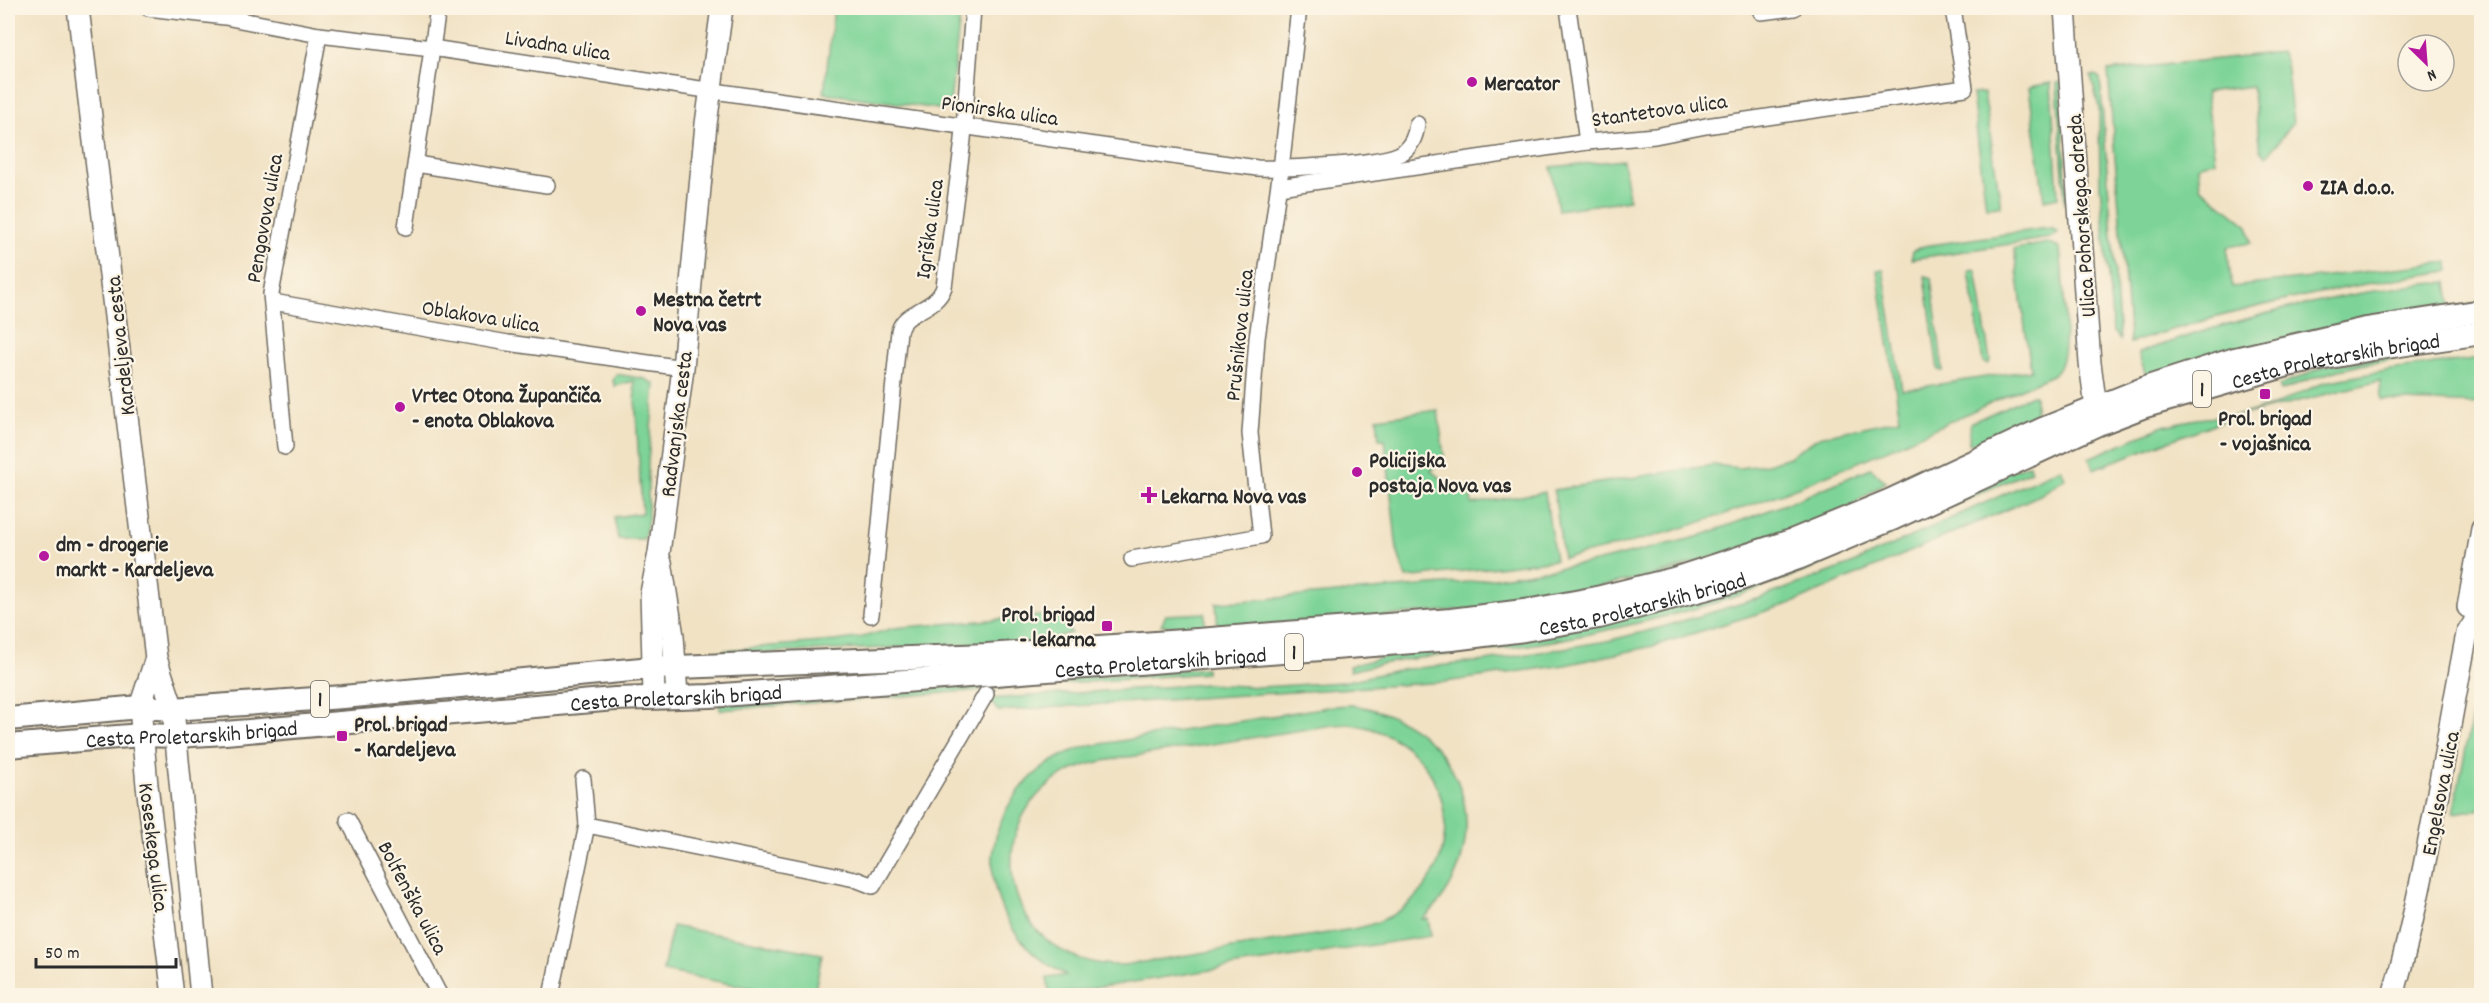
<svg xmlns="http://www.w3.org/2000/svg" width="2489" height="1003" viewBox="0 0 2489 1003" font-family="Dekko,sans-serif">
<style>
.green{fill:#7ed498;stroke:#548062;stroke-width:1.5;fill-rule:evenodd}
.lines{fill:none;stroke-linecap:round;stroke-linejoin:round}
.street-casing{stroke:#706b61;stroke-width:18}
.secondary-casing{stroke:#706b61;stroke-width:24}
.primary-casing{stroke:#706b61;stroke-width:26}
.street{stroke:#fff;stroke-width:15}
.secondary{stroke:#fff;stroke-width:21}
.primary{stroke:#fff;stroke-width:22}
.poi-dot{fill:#b5179e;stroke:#fcf5e5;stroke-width:2}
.labels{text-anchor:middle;stroke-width:4.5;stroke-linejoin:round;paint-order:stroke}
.shield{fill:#fcf5e5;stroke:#6a6863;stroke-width:1.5}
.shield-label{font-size:21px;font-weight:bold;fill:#2b2b2b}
.street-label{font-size:22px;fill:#2b2b2b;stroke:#fcf5e5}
.poi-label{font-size:22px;font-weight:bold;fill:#2b2b2b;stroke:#fcf5e5;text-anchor:start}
</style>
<rect width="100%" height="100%" fill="#fcf5e5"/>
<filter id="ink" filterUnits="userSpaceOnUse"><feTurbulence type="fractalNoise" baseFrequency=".0167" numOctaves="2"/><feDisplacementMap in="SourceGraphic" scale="12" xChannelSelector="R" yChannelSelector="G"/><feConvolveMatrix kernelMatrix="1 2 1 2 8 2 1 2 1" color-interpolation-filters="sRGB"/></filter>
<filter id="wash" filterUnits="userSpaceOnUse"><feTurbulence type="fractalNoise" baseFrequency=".008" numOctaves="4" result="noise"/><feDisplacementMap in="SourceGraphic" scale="24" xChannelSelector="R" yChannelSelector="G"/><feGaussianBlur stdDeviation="1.35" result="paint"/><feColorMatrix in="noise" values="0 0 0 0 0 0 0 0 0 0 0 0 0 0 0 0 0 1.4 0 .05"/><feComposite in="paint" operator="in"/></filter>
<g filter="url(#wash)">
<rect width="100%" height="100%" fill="#f1e2c4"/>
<g class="green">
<polygon points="834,8 961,8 950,104 945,108 939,109 824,93"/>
<path d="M 2281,52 L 2286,63 L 2293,123 L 2267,156 L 2260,150 L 2252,86 L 2206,92 L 2215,161 L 2204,163 L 2198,167 L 2200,187 L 2248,226 L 2251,243 L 2227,247 L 2232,287 L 2448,262 L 2449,271 C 2339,286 2235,308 2130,343 L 2108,71 Z"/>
<polygon points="2095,75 2100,78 2120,340 2113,331 2100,185 2099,108 2091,76"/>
<polygon points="2061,82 2067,199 2065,203 2057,86 2057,83"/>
<polygon points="2051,83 2058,197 2044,200 2029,87"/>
<polygon points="1984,93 2001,206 1986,207 1972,94"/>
<polygon points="1623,160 1629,200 1558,210 1551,167"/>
<polygon points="2040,229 2053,229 2058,232 2050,238 1911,259 1913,251 1924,246"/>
<path d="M 2048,243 L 2060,248 C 2062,272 2073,361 2054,374 C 1894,446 1737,525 1563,558 L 1554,490 L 1713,465 L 1740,468 L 1767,464 L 1789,457 L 1819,437 L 1900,419 L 1877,270 L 1883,269 L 1902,390 L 2031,370 L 2014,249 Z"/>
<polygon points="1972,269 1976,270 1990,361 1988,364 1983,362 1969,271"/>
<polygon points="1925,276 1931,278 1943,371 1938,370"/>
<path d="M 2447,282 L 2451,307 L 2146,376 L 2138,353 C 2237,318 2342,291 2447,282 Z"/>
<path d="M 2456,347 L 2451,352 C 2392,359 2335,365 2281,391 L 2279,386 L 2325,366 Z"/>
<polygon points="2473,359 2481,361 2481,404 2381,400 2380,381 2230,418 2093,469 2089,458 2163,426 2196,419 2239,415 2272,406 2325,382 2390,370"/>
<polygon points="616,374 645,379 655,384 648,462 648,519 644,539 618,539 614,517 642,513 634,381 615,386 613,381"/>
<polygon points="2032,395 2035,395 2035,422 2013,433 1969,444 1970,423"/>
<polygon points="1438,410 1444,458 1431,471 1453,486 1470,491 1472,504 1545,492 1555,560 1406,578 1397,550 1385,439 1379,439 1377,418"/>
<path d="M 2029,465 L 2031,471 C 1916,519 1807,580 1686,611 C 1632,625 1576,638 1521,646 C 1464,654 1406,656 1350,671 L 1349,666 L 1401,653 Z"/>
<polygon points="1871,468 1886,482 1843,511 1793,531 1652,576 1484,608 1218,629 1216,603 1469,582 1595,562 1697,537 1799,499"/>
<polygon points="2061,468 2065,478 2040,495 1795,602 1653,646 1565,665 1445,682 998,711 989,699 1206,684 1261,687 1343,682 1398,670 1486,661 1607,641 1659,628 1763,597 1849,565"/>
<polygon points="1205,613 1205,630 1161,625 1166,615"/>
<polygon points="1062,614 1071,633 1037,642 714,655 725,650 835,641 863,637 894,628"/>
<polygon points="1206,668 1206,673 720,710 719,704"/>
<polygon points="2481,672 2481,809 2453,813"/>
<path d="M 1352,705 C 1430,716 1485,783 1460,863 C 1453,884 1440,905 1422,919 L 1428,919 L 1431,936 L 1050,995 L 1047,978 L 1066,975 C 960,920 972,786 1083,747 L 1333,706 ZM 1350,724 C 1475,742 1477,906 1353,929 L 1124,965 C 987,968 970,785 1103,761 L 1333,725 Z"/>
<polygon points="672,926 822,954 814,995 784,995 783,994 663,971"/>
</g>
</g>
<g filter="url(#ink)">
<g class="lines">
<defs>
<g id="street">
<path d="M 148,8 L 225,17 L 319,35 L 432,48 L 693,88 L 1257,168 C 1282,169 1385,165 1403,152 C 1412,145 1416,134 1417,124"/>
<polyline points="1568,8 1587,142"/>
<polyline points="1761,8 1761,12 1794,8"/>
<polyline points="416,164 547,185"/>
<polyline points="1279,187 1587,142 1655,136 1706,126 1965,88 1953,8"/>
<polyline points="406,227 438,8"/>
<polyline points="273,302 508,343 683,368"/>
<polyline points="285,447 271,294 319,35"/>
<polyline points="1132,559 1261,536 1250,433 1257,338 1281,169 1299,8"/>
<path d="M 871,615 L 899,331 C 904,310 936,311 944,287 L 963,140 L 973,8"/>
<polyline points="348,820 440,996"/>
<polyline points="587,825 855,879 873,886 986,694"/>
<polyline points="551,996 587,825 583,779"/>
</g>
<g id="secondary">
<polyline points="78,8 156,658 173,709 201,996"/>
<polyline points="2065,8 2090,363 2098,423"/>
<polyline points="661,562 673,636 677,696"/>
<polyline points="2468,607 2482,529"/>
<polyline points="156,658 140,707 147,785 173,996"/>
<polyline points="654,697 651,593 659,553 683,368 706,124 722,8"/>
<path d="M 2393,996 C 2427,877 2443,755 2467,634 L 2474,623 L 2482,591"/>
</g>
<g id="primary">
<polyline points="8,719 140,707 173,709 343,697 652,668 987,655 1211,639 1451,620 1532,610 1597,598 1674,579 1794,540 1889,501 2043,429 2148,387 2235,359 2366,329 2482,311"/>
<path id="s1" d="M 8,746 L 141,735 L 176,736 L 225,733 L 615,699 L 710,696 L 1452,639 L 1524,630 L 1599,617 L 1738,580 L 1798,558 L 1894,518 L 2098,424 L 2142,407 L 2288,365 L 2372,349 L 2482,333"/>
</g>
</defs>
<use href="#street" class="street-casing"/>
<use href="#secondary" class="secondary-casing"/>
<use href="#primary" class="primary-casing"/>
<use href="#street" class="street"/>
<use href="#secondary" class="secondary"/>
<use href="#primary" class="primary"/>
</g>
</g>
<g class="poi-dot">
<circle cx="1472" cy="82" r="6"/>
<circle cx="2308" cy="186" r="6"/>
<circle cx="641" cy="311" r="6"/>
<rect x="2259" y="388" width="12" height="12" rx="3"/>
<circle cx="400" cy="407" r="6"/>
<circle cx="1357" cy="472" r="6"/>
<path d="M1146 486h6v6h6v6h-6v6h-6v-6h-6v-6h6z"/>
<circle cx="44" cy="556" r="6"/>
<rect x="1101" y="620" width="12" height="12" rx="3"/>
<rect x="336" y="730" width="12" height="12" rx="3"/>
</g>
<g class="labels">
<g class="shield">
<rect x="2193" y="371" width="18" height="36" rx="4.5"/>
<rect x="1285" y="634" width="18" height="36" rx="4.5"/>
<rect x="311" y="681" width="18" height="36" rx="4.5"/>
</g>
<g class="shield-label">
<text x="2202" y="396">1</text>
<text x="1294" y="659">1</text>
<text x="320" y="706">1</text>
</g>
<g class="street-label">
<text transform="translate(558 44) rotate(9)" y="8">Livadna ulica</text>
<text transform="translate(1000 109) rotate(8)" y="8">Pionirska ulica</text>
<text transform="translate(1659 109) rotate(-8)" y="8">Stantetova ulica</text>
<text transform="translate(2080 216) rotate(-94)" y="8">Ulica Pohorskega odreda</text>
<text transform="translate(263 218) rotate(-80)" y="8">Pengovova ulica</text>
<text transform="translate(928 229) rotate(-82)" y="8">Igriška ulica</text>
<text transform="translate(481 315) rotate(9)" y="8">Oblakova ulica</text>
<text transform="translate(1238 335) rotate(-84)" y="8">Prušnikova ulica</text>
<text transform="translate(119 346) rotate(-96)" y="8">Kardeljeva cesta</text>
<text dy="8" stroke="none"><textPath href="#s1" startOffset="2380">Cesta Proletarskih brigad</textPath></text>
<text transform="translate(675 424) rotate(-83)" y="8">Radvanjska cesta</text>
<text dy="8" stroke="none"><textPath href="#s1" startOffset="1642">Cesta Proletarskih brigad</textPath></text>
<text dy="8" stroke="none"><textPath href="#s1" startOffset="1156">Cesta Proletarskih brigad</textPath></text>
<text dy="8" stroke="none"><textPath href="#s1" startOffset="670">Cesta Proletarskih brigad</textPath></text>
<text dy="8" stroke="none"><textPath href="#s1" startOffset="184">Cesta Proletarskih brigad</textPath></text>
<text transform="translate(2439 793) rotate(-79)" y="8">Engelsova ulica</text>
<text transform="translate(155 847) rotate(83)" y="8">Koseskega ulica</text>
<text transform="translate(414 897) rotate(62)" y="8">Bolfenška ulica</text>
</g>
<g class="poi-label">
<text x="1484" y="90">Mercator</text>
<text x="2320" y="194">ZIA d.o.o.</text>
<text x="653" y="306">Mestna četrt<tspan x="653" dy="25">Nova vas</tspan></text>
<text x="412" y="402">Vrtec Otona Župančiča<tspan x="412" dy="25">- enota Oblakova</tspan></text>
<text x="2265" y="425" text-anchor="middle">Prol. brigad<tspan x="2265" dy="25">- vojašnica</tspan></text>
<text x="1369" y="467">Policijska<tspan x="1369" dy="25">postaja Nova vas</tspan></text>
<text x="1161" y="503">Lekarna Nova vas</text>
<text x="56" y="551">dm - drogerie<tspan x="56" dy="25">markt - Kardeljeva</tspan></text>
<text x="1095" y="621" text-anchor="end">Prol. brigad<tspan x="1095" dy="25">- lekarna</tspan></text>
<text x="354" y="731">Prol. brigad<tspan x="354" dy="25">- Kardeljeva</tspan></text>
</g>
</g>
<rect width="2489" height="1003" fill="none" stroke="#fcf5e5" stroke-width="30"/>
<g transform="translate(2426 63) rotate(155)"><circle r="28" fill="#fcf5e5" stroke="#a8a49b" stroke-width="1.5"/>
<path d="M0-4.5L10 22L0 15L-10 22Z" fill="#b5179e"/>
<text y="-9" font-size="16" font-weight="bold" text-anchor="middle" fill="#2b2b2b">N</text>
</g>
<path d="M36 958v9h140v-9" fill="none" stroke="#2b2b2b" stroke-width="3"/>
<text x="45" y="958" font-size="18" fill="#2b2b2b" stroke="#fcf5e5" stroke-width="4.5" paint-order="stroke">50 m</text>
</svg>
